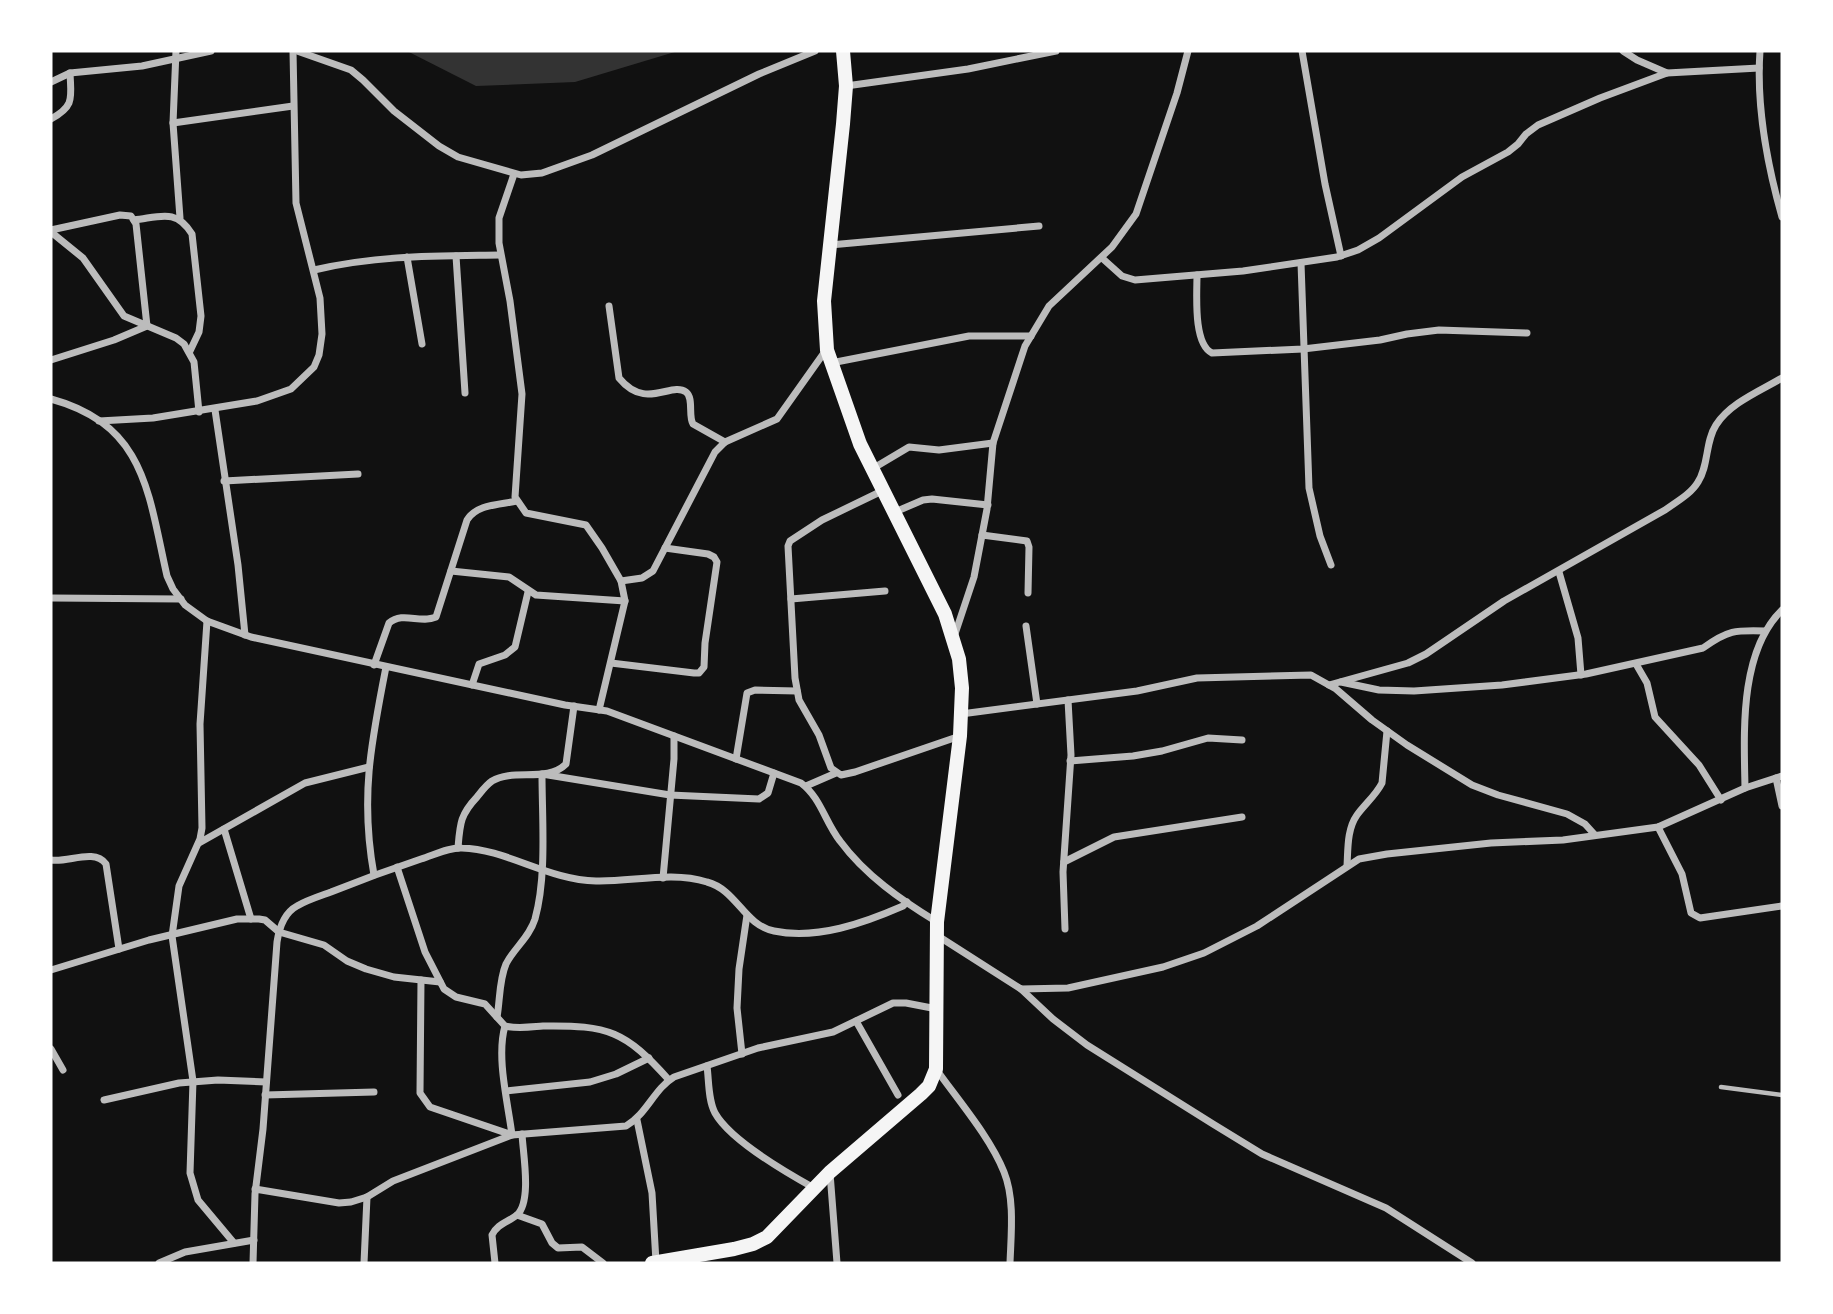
<svg xmlns="http://www.w3.org/2000/svg" width="1833" height="1314" viewBox="0 0 1833 1314" font-family="'PT Sans',sans-serif">
<style>
.water{fill:#333}
.lines{fill:none;stroke-linecap:round;stroke-linejoin:round}
.service{stroke:#bcbcbc;stroke-width:4.5}
.minor{stroke:#bcbcbc;stroke-width:7}
.trunk{stroke:#f5f5f5;stroke-width:14}
</style>
<rect width="100%" height="100%" fill="#111"/>
<polygon class="water" points="407,51 678,51 575,82 476,86"/>
<g class="lines">
<polyline class="service" points="1721,1087 1782,1095"/>
<g class="minor">
<polyline points="176,51 173,123 180,218"/>
<polyline points="297,51 351,70 363,80 394,111 439,146 458,157 521,175 542,173 592,155 759,74 815,51"/>
<polyline points="1302,51 1325,184 1341,256"/>
<polyline points="1623,51 1637,60 1667,73 1759,68"/>
<path d="M 1760,51 C 1756,107 1767,164 1782,217"/>
<polyline points="51,82 70,73 142,66 211,51"/>
<polyline points="846,86 968,69 1056,51"/>
<path d="M 51,119 C 75,106 71,98 70,73"/>
<polyline points="173,123 293,106"/>
<polyline points="514,174 499,218 499,243 510,301 522,394 515,497 526,513 586,525 602,548 621,581 625,601 599,710"/>
<path d="M 134,220 C 160,217 176,208 192,234 L 201,316 L 199,332 L 190,351"/>
<polyline points="51,230 120,215 131,216 136,224 147,326 114,340 51,360"/>
<polyline points="51,232 83,258 124,316 176,338 184,344 194,362 199,412"/>
<polyline points="830,245 1039,226"/>
<polyline points="456,256 465,393"/>
<polyline points="407,257 422,344"/>
<polyline points="1102,258 1122,276 1135,280 1243,271 1337,257 1358,250 1379,238 1462,177 1508,152 1518,144 1526,134 1538,125 1600,98 1667,73"/>
<polyline points="1301,263 1309,488 1320,536 1331,565"/>
<path d="M 314,270 C 378,255 436,256 500,255"/>
<path d="M 1197,275 C 1197,294 1193,344 1212,353 L 1303,349 L 1380,340 L 1407,334 L 1439,330 L 1527,333"/>
<path d="M 609,306 L 619,378 C 646,411 671,381 686,392 C 694,398 688,416 693,424 L 725,442"/>
<polyline points="831,363 969,336 1031,336"/>
<path d="M 51,399 C 146,425 148,493 167,576 L 173,589 L 185,605 L 207,621 L 251,637 L 565,705 L 607,711 L 801,783 C 821,798 825,822 840,841 C 865,875 901,900 937,922"/>
<polyline points="215,410 238,565 245,635"/>
<polyline points="99,421 153,418 257,401 291,389 314,367 319,355 322,334 320,298 296,203 293,51"/>
<polyline points="872,469 909,447 939,450 993,443"/>
<polyline points="224,481 358,474"/>
<polyline points="882,491 822,520 790,541 788,546 795,678 799,700 819,735 831,768 841,775 855,772 960,736"/>
<polyline points="895,512 923,500 932,499 988,505"/>
<polyline points="982,535 1027,541 1029,547 1028,593"/>
<polyline points="451,571 509,577 536,595 625,601"/>
<polyline points="1559,572 1578,638 1581,675"/>
<polyline points="621,581 642,578 653,571 715,452 725,442 777,419 826,350"/>
<polyline points="51,598 181,599"/>
<polyline points="791,599 885,591"/>
<polyline points="207,621 200,724 202,828 200,839 179,886 172,936 193,1081 190,1173 198,1200 234,1243"/>
<polyline points="1026,626 1037,704"/>
<polyline points="954,637 974,577 987,509 993,443 1025,346 1049,306 1112,247 1136,214 1177,93 1188,51"/>
<polyline points="611,663 694,673 699,673 704,667 705,643 717,562 714,557 708,554 665,548"/>
<polyline points="1636,664 1647,683 1655,717 1699,765 1721,800"/>
<path d="M 374,665 L 389,623 C 403,611 420,624 436,617 L 467,520 C 477,504 499,505 517,501"/>
<path d="M 1341,682 L 1379,690 L 1414,691 L 1502,685 L 1586,674 L 1703,648 C 1728,630 1735,630 1765,631"/>
<polyline points="472,685 479,664 505,655 515,647 528,592"/>
<path d="M 1329,685 L 1408,663 L 1426,654 L 1504,601 L 1665,510 C 1676,502 1691,494 1698,482 C 1709,465 1705,442 1716,425 C 1730,403 1760,391 1782,378"/>
<polyline points="961,714 1137,691 1197,678 1311,675 1336,689 1372,720 1407,745 1472,785 1498,795 1567,814 1585,824 1595,835"/>
<polyline points="736,759 747,693 755,690 797,691"/>
<polyline points="1070,761 1133,756 1162,751 1208,738 1242,740"/>
<polyline points="1776,778 1782,806"/>
<polyline points="806,786 836,773"/>
<path d="M 1745,788 C 1744,733 1739,652 1782,610"/>
<polyline points="1658,827 1682,874 1691,913 1700,918 1782,906"/>
<polyline points="224,829 251,919"/>
<polyline points="199,843 305,783 369,767"/>
<path d="M 458,848 C 460,824 460,815 477,797 C 481,792 486,785 492,781 C 514,768 547,783 566,764 L 574,706"/>
<path d="M 51,860 C 68,863 94,848 106,864 L 119,949"/>
<polyline points="1064,862 1114,837 1242,817"/>
<path d="M 1347,866 C 1348,849 1347,829 1357,815 C 1365,804 1376,795 1382,783 L 1387,731"/>
<path d="M 397,867 L 425,952 L 444,989 L 456,997 L 485,1004 L 505,1026 C 517,1029 530,1027 543,1026 C 609,1025 625,1031 669,1080"/>
<path d="M 374,875 C 360,798 371,743 386,667"/>
<polyline points="663,878 674,759 674,736"/>
<polyline points="1065,929 1063,872 1071,755 1068,700"/>
<polyline points="938,936 1021,989 1068,988 1163,967 1204,953 1257,926 1359,859 1387,854 1491,843 1563,840 1658,827 1745,788 1782,776"/>
<polyline points="51,970 149,940 237,919 259,919 265,920 279,932 324,945 347,961 366,969 394,977 440,982"/>
<path d="M 421,980 L 420,1093 L 430,1107 L 512,1135 C 508,1103 496,1057 505,1026"/>
<polyline points="1021,989 1053,1019 1087,1045 1213,1124 1262,1154 1386,1208 1472,1263"/>
<path d="M 497,1017 C 500,1001 499,980 506,964 C 514,948 529,938 535,919 C 547,876 542,819 542,774 L 670,795 L 759,799 L 768,793 L 774,773"/>
<polyline points="856,1021 898,1095"/>
<polyline points="51,1049 63,1070"/>
<polyline points="742,1054 737,1008 739,969 747,915"/>
<path d="M 707,1066 C 709,1081 708,1100 715,1113 C 730,1140 787,1173 814,1188"/>
<path d="M 936,1069 C 958,1100 990,1137 1004,1172 C 1015,1199 1011,1235 1010,1263"/>
<polyline points="506,1091 590,1082 616,1074 649,1058"/>
<polyline points="265,1095 374,1092"/>
<polyline points="104,1100 179,1083 218,1080 266,1082"/>
<polyline points="637,1120 652,1193 656,1262"/>
<polyline points="830,1173 837,1263"/>
<path d="M 255,1189 L 339,1203 L 351,1202 L 367,1197 L 393,1181 L 512,1135 L 626,1126 C 647,1114 654,1089 674,1077 L 758,1048 L 833,1032 L 893,1003 L 906,1003 L 937,1009"/>
<polyline points="517,1215 542,1224 552,1243 558,1248 582,1247 603,1263"/>
<polyline points="159,1263 185,1252 254,1240"/>
<path d="M 253,1263 L 255,1194 L 263,1129 L 277,942 C 279,929 284,913 297,906 C 307,900 320,896 331,892 C 361,880 391,869 421,859 C 434,855 449,847 462,848 C 506,849 548,880 596,881 C 632,882 671,871 707,882 C 737,890 744,925 774,931 C 817,940 864,923 903,906 L 907,902"/>
<polyline points="364,1263 367,1197"/>
<path d="M 495,1263 L 492,1235 C 497,1224 508,1222 517,1215 C 532,1201 523,1154 522,1134"/>
</g>
<polyline class="trunk" points="652,1263 734,1249 753,1244 767,1237 830,1172 921,1094 929,1086 936,1069 937,922 960,736 962,688 959,659 945,614 860,444 827,350 824,301 843,124 846,86 843,51"/>
</g>
<rect width="1833" height="1314" fill="none" stroke="#ffffff" stroke-width="105"/>
</svg>
